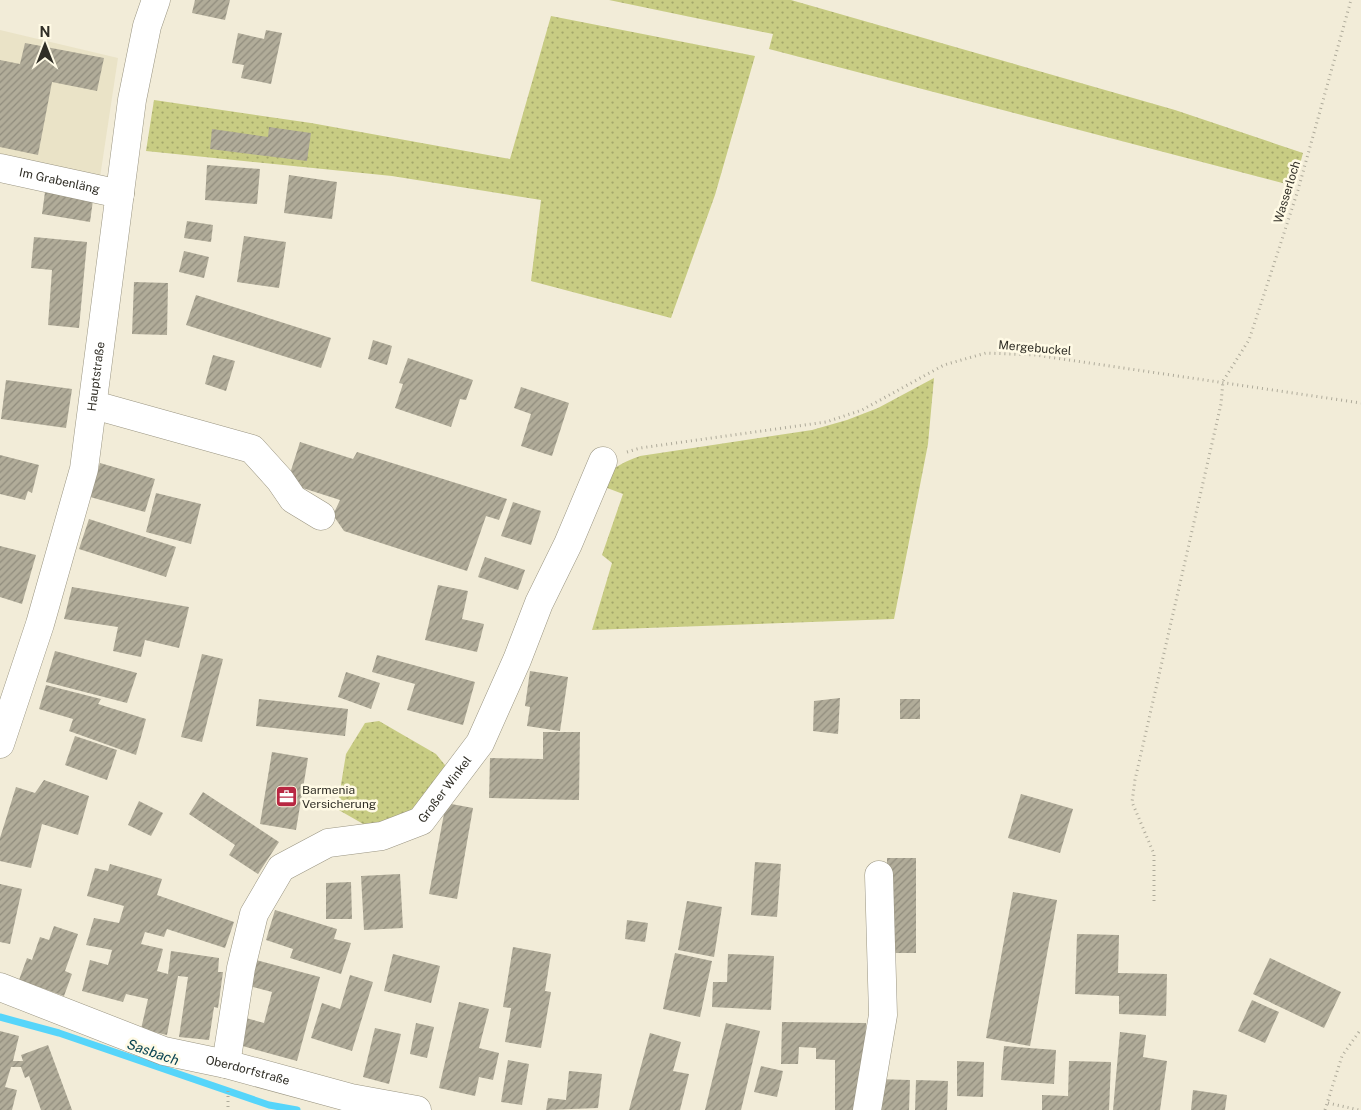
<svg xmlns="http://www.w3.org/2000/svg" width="1361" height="1110" viewBox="0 0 1361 1110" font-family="'Public Sans',sans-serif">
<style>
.built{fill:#eae3c7}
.grass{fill:url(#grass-dots)}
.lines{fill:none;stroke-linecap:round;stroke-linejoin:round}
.stream{stroke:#56d5fa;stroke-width:7}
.building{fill:url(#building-hatch)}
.minor-casing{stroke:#9a9582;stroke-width:29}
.path{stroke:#aeaa9a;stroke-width:3;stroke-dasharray:1 4;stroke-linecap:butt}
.minor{stroke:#fff;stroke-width:28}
.labels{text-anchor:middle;stroke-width:5;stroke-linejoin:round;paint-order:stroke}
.street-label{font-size:12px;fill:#302e26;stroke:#fffae5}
.poi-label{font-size:12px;fill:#302e26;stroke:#fffae5;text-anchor:start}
.water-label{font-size:14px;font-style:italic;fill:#094352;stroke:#fffae5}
</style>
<defs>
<pattern id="grass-dots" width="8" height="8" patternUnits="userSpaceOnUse" patternTransform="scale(1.25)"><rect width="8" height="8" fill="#c8cc83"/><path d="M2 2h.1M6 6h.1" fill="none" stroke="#a3a66b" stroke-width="1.8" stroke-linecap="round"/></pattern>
<pattern id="building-hatch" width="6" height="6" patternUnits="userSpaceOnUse" patternTransform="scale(1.25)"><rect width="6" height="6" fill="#b1ac99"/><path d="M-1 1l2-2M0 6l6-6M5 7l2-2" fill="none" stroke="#908c7d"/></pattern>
</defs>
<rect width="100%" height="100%" fill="#f2ecd8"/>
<polygon class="built" points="0,30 118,58 99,184 0,162"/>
<g class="grass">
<polygon points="609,0 791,0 1175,110 1303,153 1294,186 769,49 773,34"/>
<polygon points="551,16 755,56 715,195 671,318 531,281 541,200 392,176 146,151 154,100 311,123 510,159"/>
<path d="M 934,378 L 928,444 L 894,619 L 592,630 L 612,563 L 602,555 L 623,494 L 602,486 C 608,468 624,462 640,456 L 812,430 L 847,420 L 878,408 Z"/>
<polygon points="379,721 436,754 449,770 421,803 399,818 365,825 337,809 346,754 365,723"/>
</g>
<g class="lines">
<polyline class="stream" points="0,1017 59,1033 269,1105 297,1110"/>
</g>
<g class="building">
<polygon points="195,0 230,0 225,20 192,13"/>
<polygon points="266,30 282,33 271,84 241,78 244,65 232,63 238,33 264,39"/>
<polygon points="25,43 104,58 97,91 52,82 38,155 0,147 0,60 20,64"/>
<polygon points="269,127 311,133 307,161 210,149 212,129 268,137"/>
<polygon points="207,165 260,169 257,204 205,200"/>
<polygon points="289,175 337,182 332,219 284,213"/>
<polygon points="45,192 93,200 90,222 42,214"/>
<polygon points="187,221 213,225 211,242 184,238"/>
<polygon points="244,236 286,242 279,288 237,282"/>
<polygon points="34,237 87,242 79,328 48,325 52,270 31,268"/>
<polygon points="184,251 209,257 204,278 179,272"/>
<polygon points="134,282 168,283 167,335 132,334"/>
<polygon points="196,295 331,338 321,368 186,325"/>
<polygon points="373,340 392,346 387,365 368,359"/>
<polygon points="213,355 235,361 226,391 205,384"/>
<polygon points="408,358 473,380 466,400 460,399 451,427 395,408 403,384 399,383"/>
<polygon points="6,380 72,389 66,428 1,419"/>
<polygon points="521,387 569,403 552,456 521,446 531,414 514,408"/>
<polygon points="300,442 353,459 357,452 507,499 499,520 486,516 467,571 344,531 333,515 340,500 287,483"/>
<polygon points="0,455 39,465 32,493 28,491 25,500 0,494"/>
<polygon points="100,463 155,479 145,512 90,497"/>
<polygon points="156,493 201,504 191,544 146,532"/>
<polygon points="513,502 541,511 531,545 501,536"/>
<polygon points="89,519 176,547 166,577 79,549"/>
<polygon points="0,546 36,555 22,604 0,597"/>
<polygon points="485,557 525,570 518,590 478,577"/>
<polygon points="438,585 468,591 462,619 484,624 477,652 425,640"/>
<polygon points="72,587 189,607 179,648 145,640 141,657 113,651 118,627 64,619"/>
<polygon points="55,651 137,673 127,703 46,682"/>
<polygon points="202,654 223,659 202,742 181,737"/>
<polygon points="377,655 475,682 463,725 407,710 415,684 372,672"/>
<polygon points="530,671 568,677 560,731 527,726 530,707 525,706"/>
<polygon points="346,672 380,683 371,709 338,697"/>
<polygon points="46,685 101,699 98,704 146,719 136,755 69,731 73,719 39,709"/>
<polygon points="840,698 838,734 813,731 814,701"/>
<polygon points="259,699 348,709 345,736 256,726"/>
<rect x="900" y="699" width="20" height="20"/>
<polygon points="543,732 580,732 579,800 489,798 490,758 543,759"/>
<polygon points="75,736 117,750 107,780 65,765"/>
<polygon points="272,752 308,758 296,830 260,824"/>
<polygon points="44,780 89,796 78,835 42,824 31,868 0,861 0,838 16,787 35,793"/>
<polygon points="203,792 279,842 258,874 229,855 235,845 189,814"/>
<polygon points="1021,794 1073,809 1060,853 1008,838"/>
<polygon points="139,801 163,813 151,836 128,825"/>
<polygon points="446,803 473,808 457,899 429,894"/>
<rect x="887" y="858" width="29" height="95"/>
<polygon points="755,862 781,864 777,917 751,915"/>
<polygon points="110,864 162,879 157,895 234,922 225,948 167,929 164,937 145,932 141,944 163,949 157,971 168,974 171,951 219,958 218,972 223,972 218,1008 214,1007 209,1040 179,1037 188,977 178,976 167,1035 141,1029 148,999 126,994 123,1002 82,991 90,960 108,965 112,950 86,945 94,918 119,923 124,906 87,896 95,868 108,871"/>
<polygon points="400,874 403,928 364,930 361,876"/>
<polygon points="351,882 352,919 326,919 326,883"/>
<polygon points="0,884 22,889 10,944 0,942"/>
<polygon points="1013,892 1057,900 1030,1046 986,1038"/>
<polygon points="687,901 722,907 714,957 678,950"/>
<polygon points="275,910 337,929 334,939 351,943 341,974 290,958 293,949 266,940"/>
<polygon points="627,920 648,923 645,942 625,939"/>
<polygon points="54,926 78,934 65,971 72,974 64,996 19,980 27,958 32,960 40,937 49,940"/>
<polygon points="1077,934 1119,935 1118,973 1167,974 1166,1016 1119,1014 1119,996 1075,994"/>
<polygon points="513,947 551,954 545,991 551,992 541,1048 505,1042 511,1008 503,1007"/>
<polygon points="675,953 712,961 700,1017 663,1009"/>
<polygon points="393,954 440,966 431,1003 384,991"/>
<polygon points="728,954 774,956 771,1010 712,1007 713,982 727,982"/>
<polygon points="1270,958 1341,992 1324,1028 1253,994"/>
<polygon points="256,960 320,977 297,1061 239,1045 246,1018 264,1023 272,992 249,986"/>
<polygon points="350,975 373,982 352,1051 311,1038 322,1003 340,1009"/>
<polygon points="1252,1000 1279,1012 1265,1043 1238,1031"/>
<polygon points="459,1002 489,1009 479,1048 499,1053 493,1080 479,1077 475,1096 439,1088"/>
<polygon points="782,1022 866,1023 865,1076 859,1076 858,1110 835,1110 835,1060 816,1059 816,1048 799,1047 798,1064 781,1064"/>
<polygon points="416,1023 434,1027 427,1058 410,1054"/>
<polygon points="726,1023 760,1031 741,1110 705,1110"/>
<polygon points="375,1028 401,1034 389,1084 363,1077"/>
<polygon points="0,1031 19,1036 13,1061 23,1061 21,1055 48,1045 72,1110 41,1110 29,1076 25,1078 21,1067 11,1067 5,1087 17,1090 12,1110 0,1110"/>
<polygon points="1120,1032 1146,1035 1143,1057 1167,1061 1160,1110 1113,1110"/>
<polygon points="650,1033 681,1042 673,1071 689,1074 680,1110 629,1110"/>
<polygon points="1004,1046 1056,1050 1054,1084 1001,1080"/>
<polygon points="508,1060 529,1064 522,1105 501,1102"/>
<polygon points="957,1061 984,1062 983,1097 957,1096"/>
<polygon points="1069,1061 1111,1062 1109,1110 1042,1110 1042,1095 1068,1096"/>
<polygon points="761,1066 783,1071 777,1097 754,1092"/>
<polygon points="569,1071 602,1074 598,1108 546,1110 548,1098 566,1100"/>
<polygon points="876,1079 910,1080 909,1110 875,1110"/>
<polygon points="916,1080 948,1081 947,1110 915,1110"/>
<polygon points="1193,1090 1227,1095 1225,1110 1191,1110"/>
</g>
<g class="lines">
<defs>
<g id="minor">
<path id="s1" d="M 0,168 L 120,194"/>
<polyline points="94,405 252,449 280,480 293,499 321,516"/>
<path id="s2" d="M 0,744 L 40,624 L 84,469 L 132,100 L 147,26 L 156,0"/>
<path id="s3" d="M 0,987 L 164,1051 L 226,1064 L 351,1098 L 417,1110"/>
<path id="s4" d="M 226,1064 L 241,968 L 254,914 L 281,868 L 328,843 L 382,836 L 421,821 L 480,743 L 517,660 L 539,603 L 568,544 L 603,461"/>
<polyline points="867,1110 883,1015 879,875"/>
</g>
</defs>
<use href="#minor" class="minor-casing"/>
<g class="path">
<polyline points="627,452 640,448 826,422 862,410 944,365 986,353 1035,355 1361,403"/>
<polyline points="1154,901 1154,854 1132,802 1135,780 1221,404 1223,381 1249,340 1257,316 1298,190 1351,0"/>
<polyline points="228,1091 228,1110"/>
<polyline points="1328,1103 1359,1110"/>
<polyline points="1325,1110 1342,1056 1361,1029"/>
</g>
<use href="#minor" class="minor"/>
</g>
<defs>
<symbol id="office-square" viewBox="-11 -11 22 22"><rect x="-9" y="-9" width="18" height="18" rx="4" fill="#b82742" stroke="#fffae5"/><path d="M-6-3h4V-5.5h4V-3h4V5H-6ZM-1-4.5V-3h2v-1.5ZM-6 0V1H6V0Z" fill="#fff"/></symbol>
</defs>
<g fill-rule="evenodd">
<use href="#office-square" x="274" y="784" width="25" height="25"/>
</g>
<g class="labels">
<g class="street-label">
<text dy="4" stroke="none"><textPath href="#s1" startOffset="61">Im Grabenläng</textPath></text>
<text transform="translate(1287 192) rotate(-73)" y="4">Wasserloch</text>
<text transform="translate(1035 348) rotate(5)" y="4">Mergebuckel</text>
<text dy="4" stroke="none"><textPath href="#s2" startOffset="381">Hauptstraße</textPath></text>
<text dy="4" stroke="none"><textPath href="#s4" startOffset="395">Großer Winkel</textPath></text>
<text dy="4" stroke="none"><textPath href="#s3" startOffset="262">Oberdorfstraße</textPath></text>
</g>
<g class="poi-label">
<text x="302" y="794">Barmenia<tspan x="302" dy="14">Versicherung</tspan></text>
</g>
<g class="water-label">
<text transform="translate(153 1052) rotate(19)" y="5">Sasbach</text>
</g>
</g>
<g transform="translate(45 45)" stroke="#fffae5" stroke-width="4" paint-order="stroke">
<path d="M0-4L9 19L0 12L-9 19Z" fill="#302e26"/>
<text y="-8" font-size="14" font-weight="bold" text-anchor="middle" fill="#302e26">N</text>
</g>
</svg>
